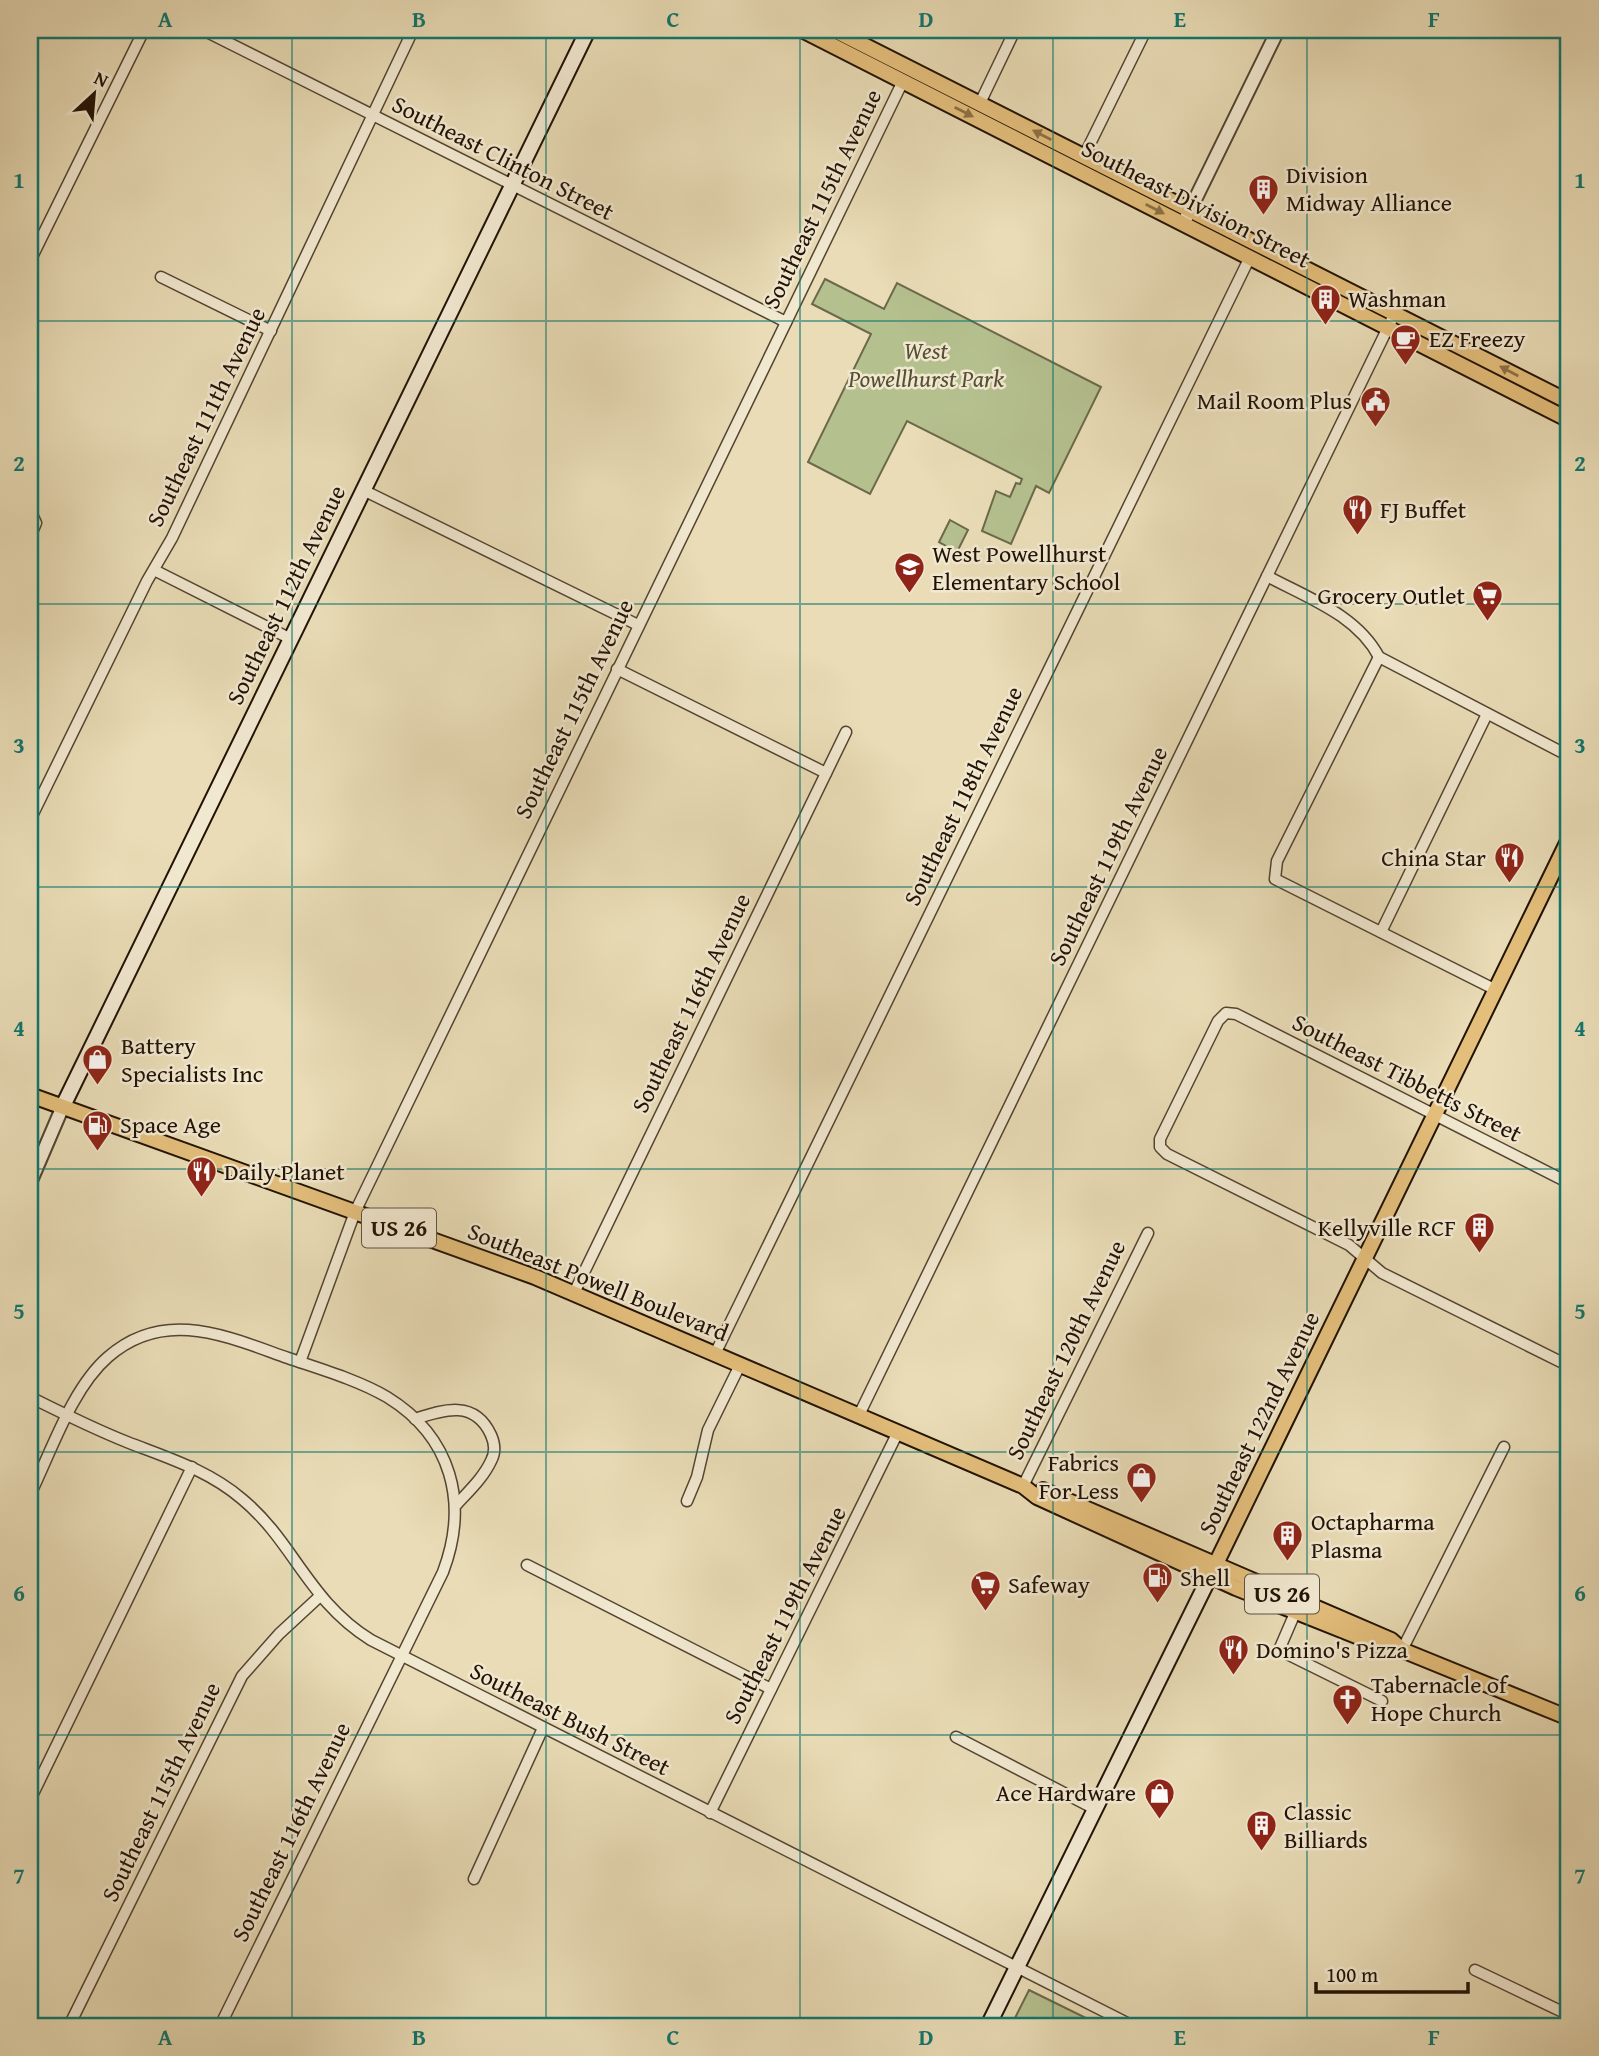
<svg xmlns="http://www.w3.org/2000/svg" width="1599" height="2056" viewBox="0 0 1599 2056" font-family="'Gentium Book Plus',serif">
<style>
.green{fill:#b5c08f;stroke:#6b694a;stroke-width:2}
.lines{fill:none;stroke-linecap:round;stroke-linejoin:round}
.minor-casing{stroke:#534431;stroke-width:13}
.tertiary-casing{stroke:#534431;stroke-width:16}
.secondary-casing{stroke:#211205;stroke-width:18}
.primary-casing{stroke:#211205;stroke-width:18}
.minor{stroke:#f1e8d0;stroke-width:10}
.tertiary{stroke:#f1e8d0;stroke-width:12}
.secondary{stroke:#f1e8d0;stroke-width:14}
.primary{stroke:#e4be7b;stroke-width:14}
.oneway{fill:#8c7146}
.grid{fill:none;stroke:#0f766e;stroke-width:2;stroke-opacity:0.55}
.labels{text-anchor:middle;stroke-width:5;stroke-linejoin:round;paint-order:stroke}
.shield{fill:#f1e8d0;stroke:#5f5242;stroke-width:2}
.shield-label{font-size:23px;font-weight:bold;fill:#211205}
.street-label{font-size:24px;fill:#211205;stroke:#f1e8d0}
.poi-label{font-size:24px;fill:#211205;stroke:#f1e8d0;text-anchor:start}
.park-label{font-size:24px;font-style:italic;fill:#554f35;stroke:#f1e8d0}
.neatline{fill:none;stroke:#0f766e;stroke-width:2.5}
.grid-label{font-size:23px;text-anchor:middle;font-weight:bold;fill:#0f766e}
</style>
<rect width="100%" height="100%" fill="#e9dcb6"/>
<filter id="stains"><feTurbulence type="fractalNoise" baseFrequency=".00286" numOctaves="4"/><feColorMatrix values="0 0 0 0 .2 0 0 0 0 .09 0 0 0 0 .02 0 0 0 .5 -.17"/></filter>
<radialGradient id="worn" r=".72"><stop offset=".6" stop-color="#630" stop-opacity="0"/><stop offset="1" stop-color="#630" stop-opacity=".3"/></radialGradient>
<g class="green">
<polygon points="825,279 884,309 897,283 1101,387 1049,493 1036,486 1011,544 982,531 996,491 1010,497 1016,483 1020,484 1022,479 907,421 870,494 808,462 871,334 812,304"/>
<polygon points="950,520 968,530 957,552 939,542"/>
<polygon points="1029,1990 1090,2020 1087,2026 1011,2026"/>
</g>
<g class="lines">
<defs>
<g id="minor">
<polyline points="203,30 786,322"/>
<polyline points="980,103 1015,30"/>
<polyline points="1084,156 1146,30"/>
<polyline points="30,261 144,30"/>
<polyline points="161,277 271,331"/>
<polyline points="363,490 638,625"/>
<polyline points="30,510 36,523 30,537"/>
<polyline points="154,570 291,639"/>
<path d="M 1267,576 C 1308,598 1357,615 1379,657 L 1569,756"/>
<polyline points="1379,657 1277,861 1275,879 1496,990"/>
<polyline points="617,669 826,773"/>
<polyline points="30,820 147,581 172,538 413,30"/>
<polyline points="1381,932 1487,714"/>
<polyline points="1569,1183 1236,1014 1226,1013 1218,1021 1160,1139 1160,1147 1167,1154 1349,1245 1382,1273 1569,1366"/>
<polyline points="574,1293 846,732"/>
<polyline points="715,1354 1250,257"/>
<polyline points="300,1362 355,1212 903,81"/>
<path d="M 30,1397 C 62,1413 94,1429 127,1442 C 168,1458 208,1470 242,1499 C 294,1542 308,1601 371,1640 L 1133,2026"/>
<polyline points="858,1417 1395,313"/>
<path d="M 415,1419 C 445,1409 475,1400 491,1435 C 495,1444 496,1452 491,1461 C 483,1478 469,1491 457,1504"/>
<polyline points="1023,1486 1148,1233"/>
<path d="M 30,1495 C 51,1452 72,1388 108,1357 C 165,1307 228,1337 288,1358 C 320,1369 358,1380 387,1397 C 452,1437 469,1503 443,1572 L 220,2026"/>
<polyline points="687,1501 697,1477 708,1430 740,1365"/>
<polyline points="527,1565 771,1689"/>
<polyline points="1295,1613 1279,1650 1382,1701"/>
<polyline points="1402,1650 1504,1447"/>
<polyline points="956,1737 1095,1809"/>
<polyline points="30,1800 192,1467"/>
<polyline points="710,1813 897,1434"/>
<polyline points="474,1879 543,1728"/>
<polyline points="1475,1970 1569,2015"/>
<polyline points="69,2026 242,1676 279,1634 319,1597"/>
</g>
<g id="tertiary">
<polyline points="1186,218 1278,30"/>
<polyline points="30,1183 63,1106"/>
</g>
<g id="secondary">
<polyline points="63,1106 588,30"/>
<polyline points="988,2026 1210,1576"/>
</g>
<g id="primary">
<polyline points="802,30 1569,420"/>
<polyline points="834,30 1569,402"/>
<polyline points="30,1095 535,1277 1023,1486 1037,1497 1236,1588 1389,1649 1402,1650 1569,1718"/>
<polyline points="1043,1490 1391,1640 1401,1649"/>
<polyline points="1210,1576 1569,839"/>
</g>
</defs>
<use href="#minor" class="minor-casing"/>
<use href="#tertiary" class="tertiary-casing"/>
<use href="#secondary" class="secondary-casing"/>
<use href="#primary" class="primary-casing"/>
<use href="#minor" class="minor"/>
<use href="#tertiary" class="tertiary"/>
<use href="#secondary" class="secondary"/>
<use href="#primary" class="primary"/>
</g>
<defs><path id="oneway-solid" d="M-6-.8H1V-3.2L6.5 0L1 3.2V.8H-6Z" transform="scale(1.75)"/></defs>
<g class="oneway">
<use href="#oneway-solid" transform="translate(964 112) rotate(27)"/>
<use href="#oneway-solid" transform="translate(1042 135) rotate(-153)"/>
<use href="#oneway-solid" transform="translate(1155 209) rotate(27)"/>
<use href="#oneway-solid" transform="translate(1509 371) rotate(-152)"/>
</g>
<path class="grid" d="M 292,30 L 292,2026M 546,30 L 546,2026M 800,30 L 800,2026M 1053,30 L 1053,2026M 1307,30 L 1307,2026M 30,321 L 1569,321M 30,604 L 1569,604M 30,887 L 1569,887M 30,1169 L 1569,1169M 30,1452 L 1569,1452M 30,1735 L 1569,1735"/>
<defs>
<symbol id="building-pin" viewBox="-11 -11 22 30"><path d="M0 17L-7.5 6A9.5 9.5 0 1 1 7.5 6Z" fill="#8f2418" stroke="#f1e8d0"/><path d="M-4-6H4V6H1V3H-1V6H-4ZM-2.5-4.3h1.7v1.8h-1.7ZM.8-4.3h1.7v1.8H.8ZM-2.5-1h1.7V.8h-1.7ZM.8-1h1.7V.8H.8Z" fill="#fff"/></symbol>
<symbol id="cafe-pin" viewBox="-11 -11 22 30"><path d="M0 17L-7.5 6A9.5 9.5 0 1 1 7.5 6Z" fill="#8f2418" stroke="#f1e8d0"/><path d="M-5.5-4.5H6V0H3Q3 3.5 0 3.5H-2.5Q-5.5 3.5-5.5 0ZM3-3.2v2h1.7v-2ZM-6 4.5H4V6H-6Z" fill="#fff"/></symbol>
<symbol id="civic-pin" viewBox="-11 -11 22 30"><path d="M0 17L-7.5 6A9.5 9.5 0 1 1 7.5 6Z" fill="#8f2418" stroke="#f1e8d0"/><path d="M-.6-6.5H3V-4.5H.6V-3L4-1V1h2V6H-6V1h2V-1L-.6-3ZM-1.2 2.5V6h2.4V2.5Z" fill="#fff"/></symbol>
<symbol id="restaurant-pin" viewBox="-11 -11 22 30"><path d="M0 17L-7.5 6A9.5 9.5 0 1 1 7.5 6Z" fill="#8f2418" stroke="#f1e8d0"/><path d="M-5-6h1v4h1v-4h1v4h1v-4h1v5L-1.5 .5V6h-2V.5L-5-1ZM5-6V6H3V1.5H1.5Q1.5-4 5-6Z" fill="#fff"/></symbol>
<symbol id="school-pin" viewBox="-11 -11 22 30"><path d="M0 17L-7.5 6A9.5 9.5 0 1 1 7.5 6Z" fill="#8f2418" stroke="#f1e8d0"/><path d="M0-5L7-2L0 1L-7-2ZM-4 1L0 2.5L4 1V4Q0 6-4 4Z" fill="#fff"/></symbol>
<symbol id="supermarket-pin" viewBox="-11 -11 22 30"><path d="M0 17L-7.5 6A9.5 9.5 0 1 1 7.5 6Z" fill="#8f2418" stroke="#f1e8d0"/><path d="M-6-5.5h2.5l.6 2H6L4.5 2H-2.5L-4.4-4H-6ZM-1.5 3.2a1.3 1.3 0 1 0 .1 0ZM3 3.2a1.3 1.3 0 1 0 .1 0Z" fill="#fff"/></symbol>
<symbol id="shop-pin" viewBox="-11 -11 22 30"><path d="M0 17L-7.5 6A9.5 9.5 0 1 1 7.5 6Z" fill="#8f2418" stroke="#f1e8d0"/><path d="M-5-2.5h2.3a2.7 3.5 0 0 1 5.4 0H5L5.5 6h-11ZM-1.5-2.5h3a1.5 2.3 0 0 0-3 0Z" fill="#fff"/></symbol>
<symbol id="fuel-pin" viewBox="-11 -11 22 30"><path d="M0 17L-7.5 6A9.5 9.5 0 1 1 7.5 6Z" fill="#8f2418" stroke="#f1e8d0"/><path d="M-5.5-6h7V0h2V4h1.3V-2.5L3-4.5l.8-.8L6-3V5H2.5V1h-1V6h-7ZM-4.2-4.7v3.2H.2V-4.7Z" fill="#fff"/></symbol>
<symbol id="church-pin" viewBox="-11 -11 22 30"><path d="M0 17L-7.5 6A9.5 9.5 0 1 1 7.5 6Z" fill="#8f2418" stroke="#f1e8d0"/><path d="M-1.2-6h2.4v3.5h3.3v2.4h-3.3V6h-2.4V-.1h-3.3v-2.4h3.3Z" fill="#fff"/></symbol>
</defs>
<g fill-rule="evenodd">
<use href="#building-pin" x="1246" y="172" width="35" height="47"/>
<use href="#building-pin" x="1308" y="282" width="35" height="47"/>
<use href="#cafe-pin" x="1388" y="322" width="35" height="47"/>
<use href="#civic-pin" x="1358" y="384" width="35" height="47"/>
<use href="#restaurant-pin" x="1340" y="492" width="35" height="47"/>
<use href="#school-pin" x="892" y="550" width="35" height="47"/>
<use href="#supermarket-pin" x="1470" y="578" width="35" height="47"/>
<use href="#restaurant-pin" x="1492" y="840" width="35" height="47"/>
<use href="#shop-pin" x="80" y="1042" width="35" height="47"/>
<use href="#fuel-pin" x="80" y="1108" width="35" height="47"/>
<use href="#restaurant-pin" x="184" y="1154" width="35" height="47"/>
<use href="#building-pin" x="1462" y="1210" width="35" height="47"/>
<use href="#shop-pin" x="1124" y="1460" width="35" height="47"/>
<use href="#building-pin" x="1270" y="1518" width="35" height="47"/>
<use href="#fuel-pin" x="1140" y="1560" width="35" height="47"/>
<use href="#supermarket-pin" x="968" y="1568" width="35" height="47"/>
<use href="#restaurant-pin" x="1216" y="1632" width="35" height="47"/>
<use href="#church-pin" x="1330" y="1682" width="35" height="47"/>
<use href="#shop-pin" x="1142" y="1776" width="35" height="47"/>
<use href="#building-pin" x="1244" y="1808" width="35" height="47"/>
</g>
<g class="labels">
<g class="shield">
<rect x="362" y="1208.5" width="74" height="39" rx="5"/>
<rect x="1245" y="1574.5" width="74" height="39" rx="5"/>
</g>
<g class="shield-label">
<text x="399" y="1236">US 26</text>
<text x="1282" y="1602">US 26</text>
</g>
<g class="street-label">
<text transform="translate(503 158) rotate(27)" y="8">Southeast Clinton Street</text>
<text transform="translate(822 199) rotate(-64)" y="8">Southeast 115th Avenue</text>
<text transform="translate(1196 204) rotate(27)" y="8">Southeast Division Street</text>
<text transform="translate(206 417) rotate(-64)" y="8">Southeast 111th Avenue</text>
<text transform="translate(286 595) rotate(-64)" y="8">Southeast 112th Avenue</text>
<text transform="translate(574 709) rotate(-64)" y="8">Southeast 115th Avenue</text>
<text transform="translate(963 796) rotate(-64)" y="8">Southeast 118th Avenue</text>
<text transform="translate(1108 856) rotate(-64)" y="8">Southeast 119th Avenue</text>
<text transform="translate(691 1003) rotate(-64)" y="8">Southeast 116th Avenue</text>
<text transform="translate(1407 1078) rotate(27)" y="8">Southeast Tibbetts Street</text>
<text transform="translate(598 1282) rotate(22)" y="8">Southeast Powell Boulevard</text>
<text transform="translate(1066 1350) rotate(-64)" y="8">Southeast 120th Avenue</text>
<text transform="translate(1259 1423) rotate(-64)" y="8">Southeast 122nd Avenue</text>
<text transform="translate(785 1615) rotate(-63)" y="8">Southeast 119th Avenue</text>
<text transform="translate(570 1719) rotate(27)" y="8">Southeast Bush Street</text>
<text transform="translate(161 1792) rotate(-64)" y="8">Southeast 115th Avenue</text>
<text transform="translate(291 1832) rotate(-64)" y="8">Southeast 116th Avenue</text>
</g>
<g class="poi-label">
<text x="1286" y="183">Division<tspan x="1286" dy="28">Midway Alliance</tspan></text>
<text x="1348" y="307">Washman</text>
<text x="1429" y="347">EZ Freezy</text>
<text x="1352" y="409" text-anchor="end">Mail Room Plus</text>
<text x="1380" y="518">FJ Buffet</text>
<text x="932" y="562">West Powellhurst<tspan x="932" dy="28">Elementary School</tspan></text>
<text x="1465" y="604" text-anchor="end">Grocery Outlet</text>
<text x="1486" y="866" text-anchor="end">China Star</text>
<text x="121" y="1054">Battery<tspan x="121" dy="28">Specialists Inc</tspan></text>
<text x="120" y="1133">Space Age</text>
<text x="224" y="1180">Daily Planet</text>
<text x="1456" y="1236" text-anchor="end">Kellyville RCF</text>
<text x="1119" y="1471" text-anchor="end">Fabrics<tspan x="1119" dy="28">For Less</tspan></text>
<text x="1311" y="1530">Octapharma<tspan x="1311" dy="28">Plasma</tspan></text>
<text x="1180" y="1586">Shell</text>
<text x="1008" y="1593">Safeway</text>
<text x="1256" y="1658">Domino's Pizza</text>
<text x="1371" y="1693">Tabernacle of<tspan x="1371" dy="28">Hope Church</tspan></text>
<text x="1136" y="1801" text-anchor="end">Ace Hardware</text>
<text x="1284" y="1820">Classic<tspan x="1284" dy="28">Billiards</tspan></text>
</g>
<g class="park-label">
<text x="926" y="359">West<tspan x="926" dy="28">Powellhurst Park</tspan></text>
</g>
</g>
<rect width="1599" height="2056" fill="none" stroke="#e9dcb6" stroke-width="77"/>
<g transform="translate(94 94) rotate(26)" stroke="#f1e8d0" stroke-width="5" paint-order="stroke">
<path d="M0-5L12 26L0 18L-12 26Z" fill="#211205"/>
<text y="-10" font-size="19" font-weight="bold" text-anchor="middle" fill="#211205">N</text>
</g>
<path d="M1316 1982v10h152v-10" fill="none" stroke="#211205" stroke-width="3.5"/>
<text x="1326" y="1982" font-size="21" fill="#211205" stroke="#f1e8d0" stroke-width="5" paint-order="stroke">100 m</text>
<rect x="38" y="38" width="1522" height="1980" class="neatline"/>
<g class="grid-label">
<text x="165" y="27">A</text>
<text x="419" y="27">B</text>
<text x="673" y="27">C</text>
<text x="926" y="27">D</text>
<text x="1180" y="27">E</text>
<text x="1434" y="27">F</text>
<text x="19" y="188">1</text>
<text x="1580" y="188">1</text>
<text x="19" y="471">2</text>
<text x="1580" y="471">2</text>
<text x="19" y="753">3</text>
<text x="1580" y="753">3</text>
<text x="19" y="1036">4</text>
<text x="1580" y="1036">4</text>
<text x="19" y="1319">5</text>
<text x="1580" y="1319">5</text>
<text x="19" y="1601">6</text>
<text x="1580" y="1601">6</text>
<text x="19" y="1884">7</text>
<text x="1580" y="1884">7</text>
<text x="165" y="2045">A</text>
<text x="419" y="2045">B</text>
<text x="673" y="2045">C</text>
<text x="926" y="2045">D</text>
<text x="1180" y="2045">E</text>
<text x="1434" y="2045">F</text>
</g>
<rect width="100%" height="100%" filter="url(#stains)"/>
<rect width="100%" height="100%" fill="url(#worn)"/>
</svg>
